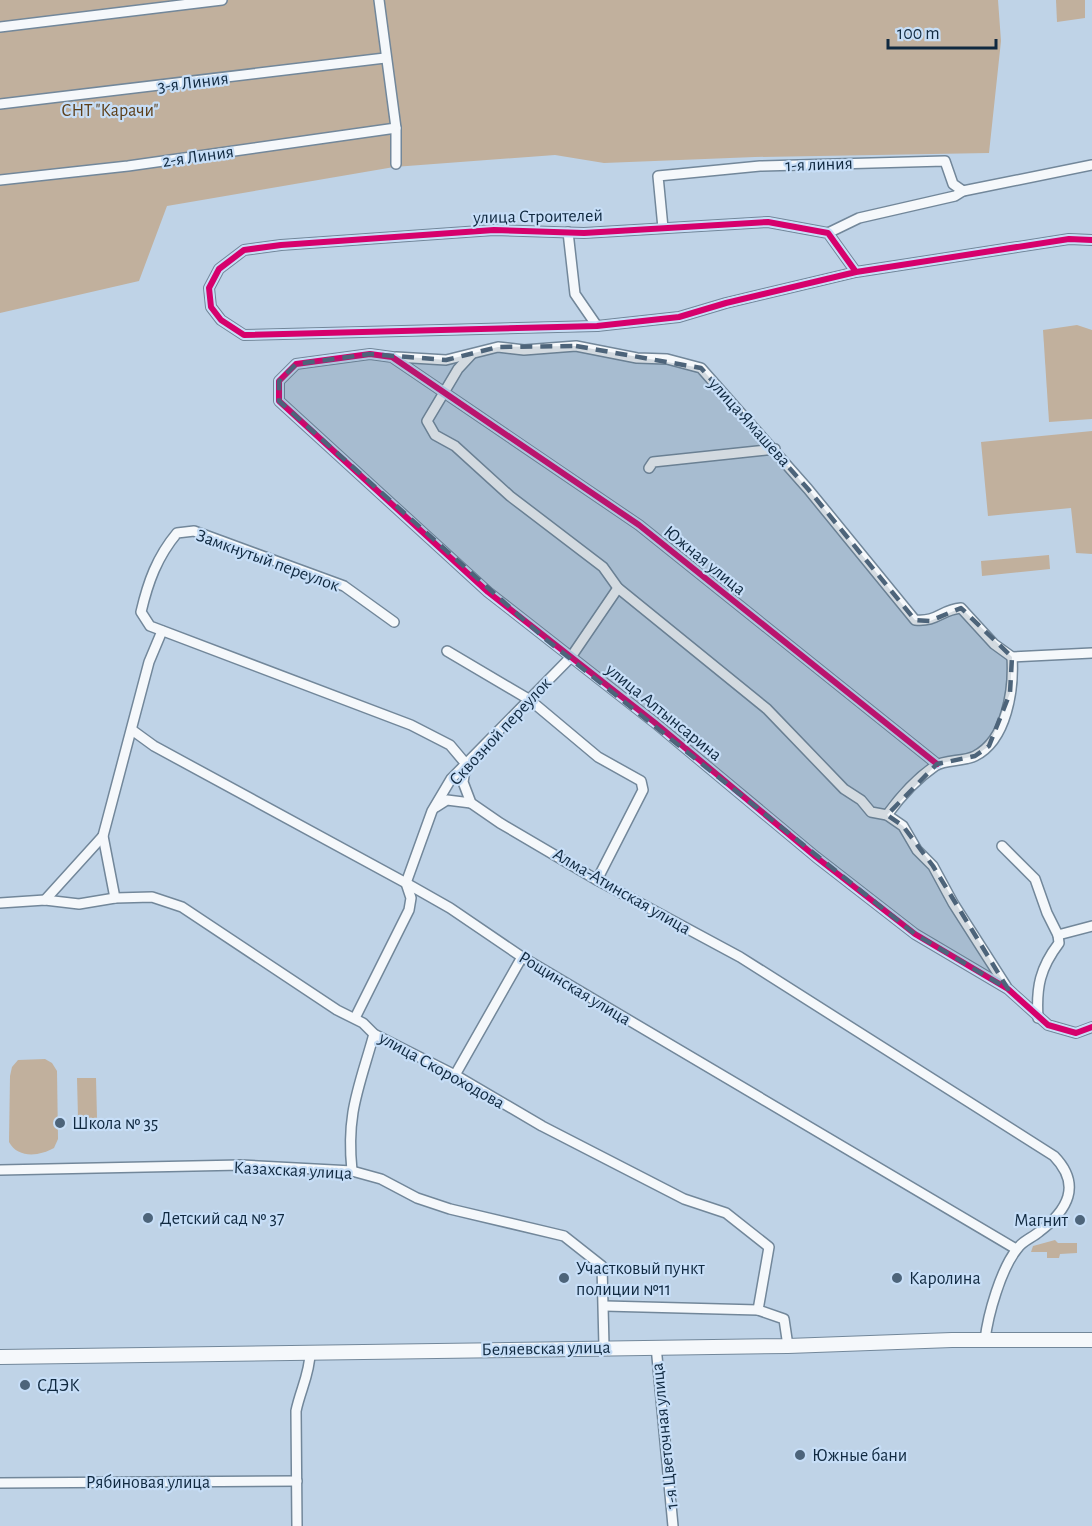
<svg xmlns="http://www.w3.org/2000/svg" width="1092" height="1526" viewBox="0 0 1092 1526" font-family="'Alegreya Sans',sans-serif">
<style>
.green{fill:#c1b09d}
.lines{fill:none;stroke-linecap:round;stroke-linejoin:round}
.street-casing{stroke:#72879a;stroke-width:12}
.primary-casing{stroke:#72879a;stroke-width:16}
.street{stroke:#f5f8fb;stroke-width:9}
.primary{stroke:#f5f8fb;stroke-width:14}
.cycleway-casing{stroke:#c7def7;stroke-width:10}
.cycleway{stroke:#d6006c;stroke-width:6}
.marked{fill:#4d647a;fill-opacity:0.2;stroke:#4d647a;stroke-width:4.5;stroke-dasharray:12 8;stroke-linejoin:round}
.poi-dot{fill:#4d647a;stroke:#c7def7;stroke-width:2}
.labels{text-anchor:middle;stroke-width:4.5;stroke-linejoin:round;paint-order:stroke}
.street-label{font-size:18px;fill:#102940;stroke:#c7def7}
.park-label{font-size:18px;fill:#5d3f19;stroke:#c7def7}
.poi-label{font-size:18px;fill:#102940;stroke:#c7def7;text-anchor:start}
</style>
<rect width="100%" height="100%" fill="#bfd3e7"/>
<g class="green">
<polygon points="0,0 998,0 1001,41 989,153 755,157 604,163 555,155 394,167 167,206 139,281 0,313"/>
<polygon points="1056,0 1085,0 1085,18 1057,22"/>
<polygon points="1077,325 1092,330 1092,419 1049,422 1043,330"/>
<polygon points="1092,431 1092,554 1076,553 1071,508 988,516 981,442"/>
<polygon points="1049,555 1050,569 982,576 981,561"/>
<path d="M 45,1059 L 52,1063 L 57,1071 L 58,1139 L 54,1148 C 40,1156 18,1159 9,1142 L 10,1076 L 12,1067 L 18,1060 Z"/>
<polygon points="77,1078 96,1078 97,1118 78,1118"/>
<polygon points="1055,1240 1058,1243 1077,1243 1077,1253 1060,1254 1059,1258 1047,1258 1047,1252 1031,1252 1033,1246"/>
</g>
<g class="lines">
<defs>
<g id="street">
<polyline points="379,0 396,128 396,164"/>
<polyline points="0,27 222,0"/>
<polyline points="0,104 385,58"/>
<polyline points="0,180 128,166 396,128"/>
<polyline points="663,228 658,176 760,166 945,161 953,184 963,191"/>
<polyline points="568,232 575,294 597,326"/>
<polyline points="828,233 859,218 955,196 963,191 1092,165"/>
<polyline points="856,272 828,233 768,222 584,233 494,230 281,245 244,250 219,269 209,288 211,307 221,320 244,335 597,326 679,317 726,303 856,272 1069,239 1092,240"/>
<polyline points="471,355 458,369 427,421 435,435 455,446 510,496 603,567 618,588 767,709 844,789 861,800 871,812 887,815 903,826 917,850 933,866 953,903 1006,986"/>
<path d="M 396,357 L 446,360 L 498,347 L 524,350 L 576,346 L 637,358 L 667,359 L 701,368 L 808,489 L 915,620 C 938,622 940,610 961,608 L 994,644 L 1012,657 L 1092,653"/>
<polyline points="649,468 653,462 775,449"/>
<path d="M 394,622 L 344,586 L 194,531 L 177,533 C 157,557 148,582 141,612 L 150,626 L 411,725 L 450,745 L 466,764 L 463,782 L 471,803 L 500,823 L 597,880 L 740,957 L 1054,1156 C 1082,1185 1068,1210 1039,1232 C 1032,1238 1022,1241 1017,1249 C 1001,1269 988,1314 985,1340"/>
<polyline points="447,651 530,700 598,757 641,781 643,790 597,880"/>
<polyline points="132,730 154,746 406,883 450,908 522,957 1016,1249"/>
<polyline points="937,764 639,525 392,357 370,354 296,364 279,381 279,401 488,592 654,722 816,857 915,934 1008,989 1048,1025 1076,1033 1092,1027"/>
<polyline points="436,807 447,800 471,803"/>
<path d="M 887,815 C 900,797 916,779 935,766 C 945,759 963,762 975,756 C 1007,740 1014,689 1012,657"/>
<polyline points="1002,846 1035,879 1047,913 1058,935 1092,926"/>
<polyline points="115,898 103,836 149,662 162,631"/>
<polyline points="45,900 103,836"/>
<polyline points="0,903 45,900 79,904 115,898 152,897 182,907 337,1010 363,1023 374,1034 455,1075 542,1126 684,1199 726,1213 769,1247 758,1310 784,1319 788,1346"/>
<polyline points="355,1018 409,910 411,898 406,883 432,811 451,779 571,657 618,588"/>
<path d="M 1038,1018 C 1036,987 1040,968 1059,943 L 1058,935"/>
<polyline points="455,1075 522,957"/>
<polyline points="0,1170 241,1165 352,1171 381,1179 417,1198 450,1209 564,1236 602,1266 604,1346"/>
<path d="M 352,1171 C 346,1113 359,1088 374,1034"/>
<polyline points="605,1306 758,1310"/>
<polyline points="656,1346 673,1526"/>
<polyline points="0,1483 297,1481"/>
<path d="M 297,1526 L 296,1411 C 300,1391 310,1373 310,1353"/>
</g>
<polyline id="primary" points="0,1357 788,1346 952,1340 1092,1340"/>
</defs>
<use href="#street" class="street-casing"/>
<use href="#primary" class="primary-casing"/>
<use href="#street" class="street"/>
<use href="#primary" class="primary"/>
<defs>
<g id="cycleway">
<polyline points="856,272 828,233 768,222 584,233 494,230 281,245 244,250 219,269 209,288 211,307 221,320 244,335 597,326 679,317 726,303 856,272 1069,239 1092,240"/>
<polyline points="937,764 639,525 392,357 370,354 296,364 279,381 279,401 488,592 654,722 816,857 915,934 1008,989 1048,1025 1076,1033 1092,1027"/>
</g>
</defs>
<use href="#cycleway" class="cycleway-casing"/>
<use href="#cycleway" class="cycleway"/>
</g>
<path class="marked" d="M 576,346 L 701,368 L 808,489 L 915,620 L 930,621 L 961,608 L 1012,657 L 1010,693 L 989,746 L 975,756 L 937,764 L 887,815 L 903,826 L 933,866 L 1008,989 L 915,934 L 543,637 L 279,401 L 279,381 L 296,364 L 370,354 L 446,360 L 498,347 Z"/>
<g class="poi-dot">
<circle cx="60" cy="1123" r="6"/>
<circle cx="148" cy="1218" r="6"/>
<circle cx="1080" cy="1220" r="6"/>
<circle cx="564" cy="1278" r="6"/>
<circle cx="897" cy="1278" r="6"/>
<circle cx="25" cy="1385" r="6"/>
<circle cx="800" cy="1455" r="6"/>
</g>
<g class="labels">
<g class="street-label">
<text transform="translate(193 82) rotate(-7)" y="6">3-я Линия</text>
<text transform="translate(198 156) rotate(-8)" y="6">2-я Линия</text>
<text transform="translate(819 164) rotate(-2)" y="6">1-я линия</text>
<text transform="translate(538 216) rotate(-1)" y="6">улица Строителей</text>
<text transform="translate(750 422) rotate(48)" y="6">улица Ямашева</text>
<text transform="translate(268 560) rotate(20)" y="6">Замкнутый переулок</text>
<text transform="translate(705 560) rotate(39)" y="6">Южная улица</text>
<text transform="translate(664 712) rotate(39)" y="6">улица Алтынсарина</text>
<text transform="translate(500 731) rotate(-47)" y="6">Сквозной переулок</text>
<text transform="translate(622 891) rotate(30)" y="6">Алма-Атинская улица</text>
<text transform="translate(575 988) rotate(31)" y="6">Рощинская улица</text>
<text transform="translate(442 1070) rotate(29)" y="6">улица Скороходова</text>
<text transform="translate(293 1170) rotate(3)" y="6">Казахская улица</text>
<text transform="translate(546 1348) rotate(-1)" y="6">Беляевская улица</text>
<text transform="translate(664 1436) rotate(-96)" y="6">1-я Цветочная улица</text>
<text x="148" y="1488">Рябиновая улица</text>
</g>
<g class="park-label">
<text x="110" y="116">СНТ "Карачи"</text>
</g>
<g class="poi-label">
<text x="72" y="1129">Школа № 35</text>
<text x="160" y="1224">Детский сад № 37</text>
<text x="1068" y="1226" text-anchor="end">Магнит</text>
<text x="576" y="1274">Участковый пункт<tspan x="576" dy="21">полиции №11</tspan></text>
<text x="909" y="1284">Каролина</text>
<text x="37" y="1391">СДЭК</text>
<text x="812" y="1461">Южные бани</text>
</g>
</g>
<path d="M888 39v9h108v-9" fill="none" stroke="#102940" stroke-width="3"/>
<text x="897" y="39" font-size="18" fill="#102940" stroke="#c7def7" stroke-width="4.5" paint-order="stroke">100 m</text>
</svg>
